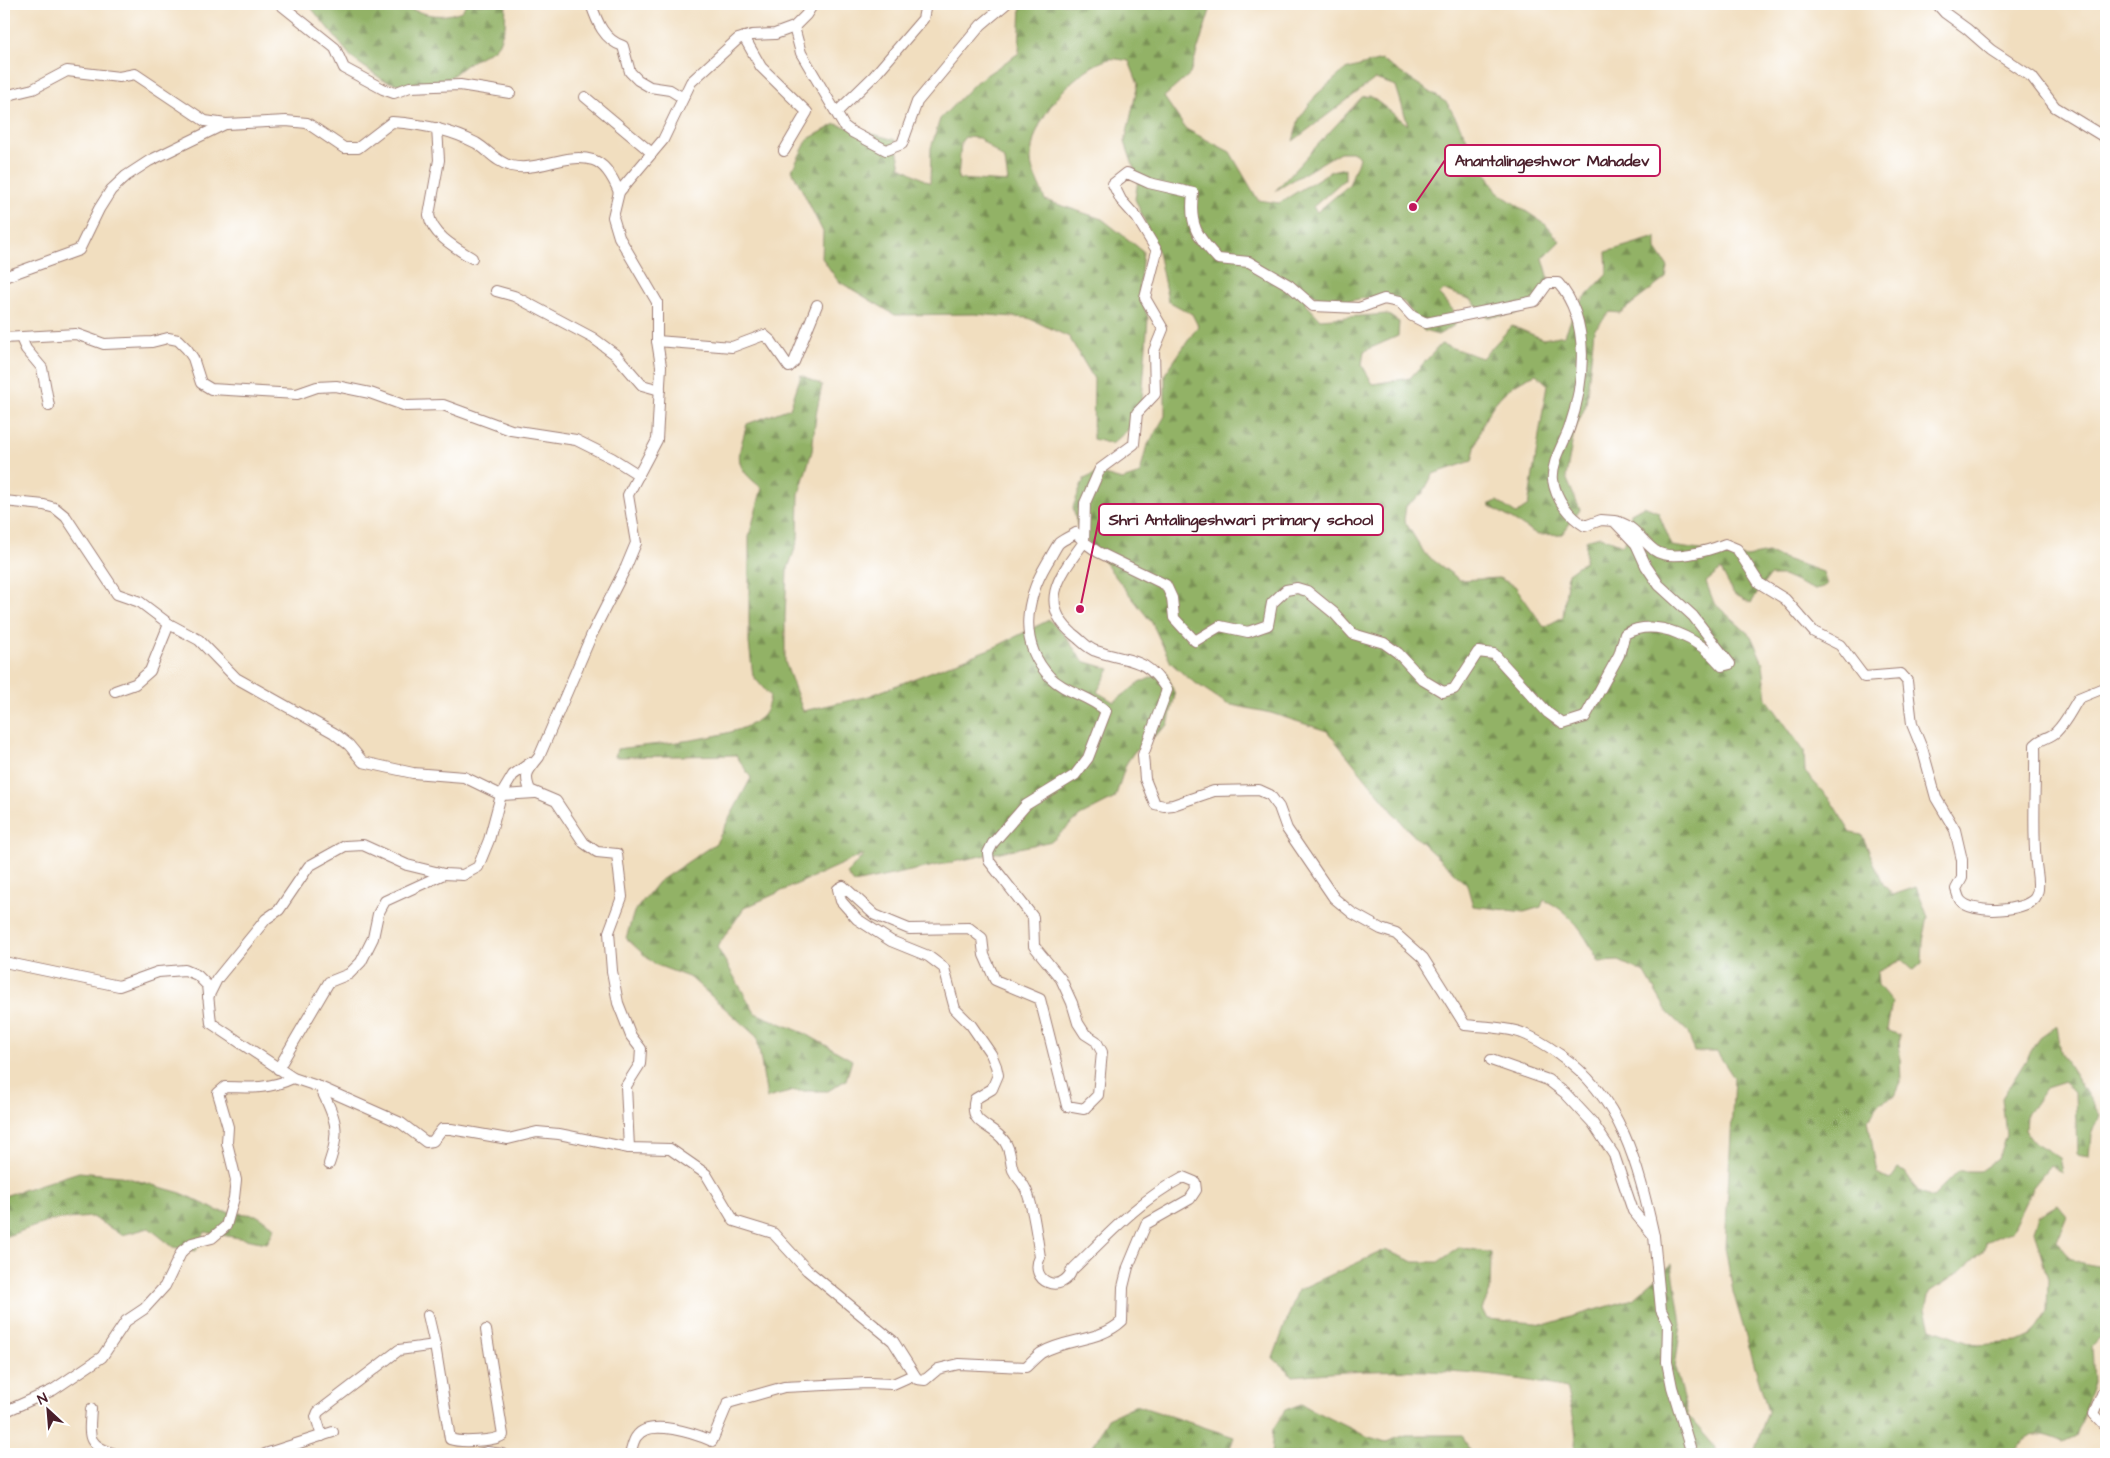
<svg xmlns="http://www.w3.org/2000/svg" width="2110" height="1458" viewBox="0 0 2110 1458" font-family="'Architects Daughter',sans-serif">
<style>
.forest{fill:url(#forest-firs);stroke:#6e6848;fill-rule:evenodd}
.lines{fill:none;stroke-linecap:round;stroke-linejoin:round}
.minor-casing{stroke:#9e7e75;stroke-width:12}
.minor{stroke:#fff;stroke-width:10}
.leader{fill:none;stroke:#c2185b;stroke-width:2}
.callout-dot{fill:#c2185b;stroke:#fff;stroke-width:2}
.callout{fill:#fff;stroke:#c2185b;stroke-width:2}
.callout-label{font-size:16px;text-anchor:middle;font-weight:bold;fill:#4a1f2b}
</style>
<defs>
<pattern id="forest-firs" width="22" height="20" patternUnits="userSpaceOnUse" patternTransform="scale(1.25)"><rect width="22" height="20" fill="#92b266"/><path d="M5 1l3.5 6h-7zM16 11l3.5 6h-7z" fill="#799054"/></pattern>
</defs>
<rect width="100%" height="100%" fill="#fff"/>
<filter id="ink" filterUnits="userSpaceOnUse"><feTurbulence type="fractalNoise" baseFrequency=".02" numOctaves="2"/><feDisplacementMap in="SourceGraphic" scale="10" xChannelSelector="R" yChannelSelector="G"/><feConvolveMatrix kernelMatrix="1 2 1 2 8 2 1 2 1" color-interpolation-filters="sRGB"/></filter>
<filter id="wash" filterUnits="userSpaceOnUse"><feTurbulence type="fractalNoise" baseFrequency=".0096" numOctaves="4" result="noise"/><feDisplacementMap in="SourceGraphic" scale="20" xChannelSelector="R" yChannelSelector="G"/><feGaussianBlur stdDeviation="1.12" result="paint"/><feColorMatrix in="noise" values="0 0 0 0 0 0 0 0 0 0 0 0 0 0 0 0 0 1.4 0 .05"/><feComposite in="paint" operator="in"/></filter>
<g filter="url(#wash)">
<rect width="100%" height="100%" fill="#f1debf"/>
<g class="forest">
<path d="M 308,4 C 333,4 361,1 386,4 C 417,7 429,23 462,11 L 466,4 L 506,4 L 505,26 L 499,43 L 494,49 L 467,64 L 444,82 L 405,86 L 383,80 L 353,59 Z"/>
<path d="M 1021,4 L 1212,4 L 1190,74 L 1164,97 L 1186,129 L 1230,152 L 1258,200 L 1279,203 L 1331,171 L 1345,168 L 1345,179 L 1313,207 L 1317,212 L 1349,185 L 1359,158 L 1355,152 L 1340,152 L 1275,191 L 1362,97 L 1370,96 L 1408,125 L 1396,86 L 1375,79 L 1293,141 L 1299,119 L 1316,95 L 1345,70 L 1381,60 L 1447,103 L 1497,192 L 1545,224 L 1560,241 L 1543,258 L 1549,279 C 1530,314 1527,314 1487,317 L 1472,300 L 1444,290 L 1439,295 L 1454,311 L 1455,325 L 1438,335 L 1424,331 L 1404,302 L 1372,297 L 1329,304 L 1307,290 L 1305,303 L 1320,319 L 1387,314 L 1399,322 L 1398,336 L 1364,351 L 1362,365 L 1373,384 L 1410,378 L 1441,344 L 1482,358 L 1512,326 L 1543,339 L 1565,335 L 1576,307 L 1607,274 L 1606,252 L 1656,237 L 1656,249 L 1668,267 L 1666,278 L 1620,313 L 1610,312 L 1594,330 L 1586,405 L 1574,432 L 1566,477 L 1580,510 L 1562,534 L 1538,535 L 1488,505 L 1497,501 L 1516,514 L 1528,506 L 1547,384 L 1536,374 C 1494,390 1481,419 1472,461 L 1433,474 L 1423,493 L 1406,506 L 1404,520 L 1425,554 L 1460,580 L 1499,578 L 1515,586 L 1544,627 L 1563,617 L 1568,573 L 1585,561 L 1586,540 L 1600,536 L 1622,545 L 1630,534 L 1631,513 L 1644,506 L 1658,512 L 1672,546 L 1747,557 L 1768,553 L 1823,572 L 1827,585 L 1815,590 L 1783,576 L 1769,576 L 1751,603 L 1734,594 L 1721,570 L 1706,582 L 1714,603 L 1751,636 L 1763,663 L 1767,699 L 1804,751 L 1805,772 L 1831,801 L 1851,833 L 1862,835 L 1883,884 L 1893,895 L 1916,887 L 1928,917 L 1923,941 L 1922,963 L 1913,970 L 1902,960 L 1877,972 L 1878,985 L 1892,1002 L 1887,1030 L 1899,1035 L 1901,1082 L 1895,1095 L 1880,1103 L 1868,1120 L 1877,1173 L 1890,1180 L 1898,1169 L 1905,1172 L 1918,1191 L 1933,1197 L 1959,1171 L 1980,1171 L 1998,1158 L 2006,1135 L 2002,1098 L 2040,1038 L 2057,1026 L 2061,1053 L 2100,1115 L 2092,1135 L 2090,1156 L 2077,1154 L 2075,1093 L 2065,1082 L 2046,1088 L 2026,1116 L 2025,1130 L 2034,1142 L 2060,1158 L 2063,1172 L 2050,1166 L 2033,1187 L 2011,1231 L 1986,1242 L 1985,1249 L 1957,1274 L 1930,1292 L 1926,1309 L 1931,1328 L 1977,1345 L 2018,1342 L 2031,1336 L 2047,1312 L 2048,1280 L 2034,1230 L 2039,1216 L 2058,1205 L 2067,1216 L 2057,1240 C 2068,1263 2082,1264 2106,1267 L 2106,1332 L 2092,1347 L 2094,1382 L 2076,1436 L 2063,1442 C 2033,1429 2032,1434 2008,1454 L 1753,1454 L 1768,1411 L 1733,1292 L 1725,1247 L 1734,1078 L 1717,1052 L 1694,1052 L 1688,1032 L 1668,1013 L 1645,973 L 1619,961 L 1599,962 C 1586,937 1571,911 1544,900 L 1541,907 L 1524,912 L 1473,906 L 1467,885 L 1408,830 L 1327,731 L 1271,713 L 1227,704 L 1188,678 L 1171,663 L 1152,623 L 1078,529 L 1073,507 L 1084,479 L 1097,473 L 1122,480 L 1140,474 L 1146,448 L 1165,416 L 1165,374 L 1198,326 L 1192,314 L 1168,301 L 1158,252 L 1135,199 L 1138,180 L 1125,142 L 1138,84 L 1129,61 C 1122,60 1112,57 1106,60 C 1071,72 1030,122 1031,160 C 1031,172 1041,188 1045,200 L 1102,219 L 1143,251 L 1139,292 L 1148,318 L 1142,400 L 1129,429 L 1112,444 L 1093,439 L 1094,379 L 1069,337 L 1028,318 L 974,314 L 895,315 L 838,281 L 822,258 L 823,232 L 792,170 L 808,139 L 836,124 L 895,140 L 901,167 L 930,183 L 931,148 L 940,119 L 976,82 L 1019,53 ZM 965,137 L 979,138 L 1005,160 L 1008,182 L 958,179 L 961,142 Z"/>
<path d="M 801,375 L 822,385 L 816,415 L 812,451 L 799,494 L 798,540 L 787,571 L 785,617 L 785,662 L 803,711 L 869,696 L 997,646 L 1049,620 L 1062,632 L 1083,661 L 1110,669 L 1097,692 L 1114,702 L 1139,683 L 1166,671 L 1175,695 L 1168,725 L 1134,752 L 1126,764 L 1115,798 L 1080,816 L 1052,841 L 854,883 L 847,874 L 864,854 L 744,908 L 717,947 L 755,1013 L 804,1033 L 852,1060 L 846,1080 L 828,1091 L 794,1091 L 767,1098 L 757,1037 L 691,978 L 654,964 L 626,938 L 634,912 L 658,882 L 716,843 L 751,778 L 736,755 L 615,757 L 617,749 C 651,744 734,740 759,719 C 767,713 768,705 770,696 L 753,676 L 749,643 L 749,536 L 762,488 C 731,465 738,457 747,424 L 790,408 Z"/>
<polygon points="79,1172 121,1176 181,1193 218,1211 256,1215 275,1227 267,1243 205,1232 196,1251 173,1247 149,1228 122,1235 92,1217 53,1220 4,1237 4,1196"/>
<path d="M 1460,1247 L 1491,1253 L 1490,1292 L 1482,1309 L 1487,1319 L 1547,1324 L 1633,1299 L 1672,1264 L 1681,1324 L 1675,1368 L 1688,1416 L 1716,1448 L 1716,1454 L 1573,1454 C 1580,1434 1571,1408 1566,1388 C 1474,1368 1387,1367 1293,1376 L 1273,1358 L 1298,1290 L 1385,1250 L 1414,1262 L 1438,1262 Z"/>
<polygon points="1301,1404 1366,1436 1386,1442 1406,1435 1462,1435 1471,1454 1271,1454 1273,1429 1285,1410"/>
<polygon points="1136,1405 1234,1437 1228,1454 1089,1454 1108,1418"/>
</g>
</g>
<g filter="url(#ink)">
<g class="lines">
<defs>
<g id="minor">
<polyline points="280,4 335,48 344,68 383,89 394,93 410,87 460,85 510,93"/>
<path d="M 591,4 C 597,22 604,40 623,46 L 630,72 L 638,80 L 650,87 L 670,90 L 683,98"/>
<polyline points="1937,4 1945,13 1967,29 1991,50 2032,77 2055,107 2106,138"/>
<polyline points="794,27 801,53 844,126 852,132 886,150 902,144 917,102 981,25 1006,4"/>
<polyline points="744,37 761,67 807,112 784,151"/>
<path d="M 4,96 L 33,89 L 67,71 L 119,77 L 135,74 L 205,121 L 226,124 L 286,121 L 307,123 L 344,148 L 358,148 L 392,122 C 421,124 451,130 476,143 C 488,150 496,162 511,166 C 539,172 565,152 593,160 C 606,164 614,180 619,192"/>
<polyline points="585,97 652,153"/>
<polyline points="837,112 874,76 923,19 926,4"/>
<path d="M 437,128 L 439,160 L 429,215 C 432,235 456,248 472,258"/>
<polyline points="4,277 79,250 99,209 111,190 126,176 149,161 225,124"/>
<polyline points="496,291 514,296 593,338 616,355 642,385 660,390"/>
<polyline points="4,338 76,334 104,344 152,342 168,338 178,340 187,349 193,358 201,383 211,389 297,394 317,387 336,386 370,393 406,406 443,405 511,430 576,440 612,458 639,475"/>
<polyline points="21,338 26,349 42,368 49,406"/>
<polyline points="657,341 732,347 764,335 771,341 789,367 794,362 817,305"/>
<polyline points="4,501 44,505 55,508 66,517 117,594 140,602 169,624 199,640 236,678 334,733 349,745 363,762 413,773 464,777 501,795 535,793"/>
<path d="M 1614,521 L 1601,520 L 1585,526 C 1569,516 1556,500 1553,480 C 1551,463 1563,445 1569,429 C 1584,385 1592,321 1558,283 L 1548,283 L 1535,301 L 1426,323 L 1412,316 L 1399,302 L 1384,299 L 1359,308 L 1313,306 L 1289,285 L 1249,262 L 1218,259 C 1197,236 1189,226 1193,193 L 1149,183 L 1127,173 L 1113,184 L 1121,200 L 1137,218 L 1157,251 L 1145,298 L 1163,329 L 1154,351 L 1155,394 L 1137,413 L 1134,444 L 1100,469 L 1085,503 L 1084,542 L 1098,552 L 1166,585 L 1172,598 L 1174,618 L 1195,641 L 1220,626 L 1248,632 L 1268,625 L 1272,603 L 1286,590 L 1297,588 L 1307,591 L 1334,613 L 1353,634 L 1384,643 L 1398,653 L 1423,680 L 1443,692 L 1454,689 L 1478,652 L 1494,654 L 1548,713 L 1563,724 L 1585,717 L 1619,655 L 1625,634 C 1657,616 1701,640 1722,666 L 1730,664 L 1693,616 L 1659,585 L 1646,566 L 1636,544 L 1614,521 C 1633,524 1640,539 1654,550 C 1670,562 1708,551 1725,544 L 1737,549 L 1759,583 L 1785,599 L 1814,632 L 1840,645 L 1864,677 L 1901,674 L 1907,681 L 1912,724 L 1923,751 L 1936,798 L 1955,830 L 1962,860 L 1962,878 L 1956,889 C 1957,892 1958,897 1960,900 C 1971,915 2024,912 2035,898 C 2041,889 2037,874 2036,864 C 2032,824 2036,785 2035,745 C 2041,738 2050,738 2056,732 C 2067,721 2071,710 2079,698 L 2106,687"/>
<polyline points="115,691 135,684 150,671 169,624"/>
<path d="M 4,962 L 119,986 L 158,972 L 185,970 L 197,975 L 207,985 L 211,1023 L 293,1078 L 320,1087 L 401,1123 L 426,1142 L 433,1141 L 442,1129 L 451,1129 L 508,1139 L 537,1132 L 559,1134 L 629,1148 L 670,1149 L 706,1174 L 734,1221 L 773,1233 L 807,1270 L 893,1341 L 917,1379 L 925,1380 L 938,1369 L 959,1364 L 1026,1367 C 1031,1362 1036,1357 1041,1353 C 1066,1338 1100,1342 1122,1321 L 1123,1287 L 1128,1267 L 1146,1224 L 1190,1199 L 1196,1190 L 1195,1182 L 1183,1177 C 1138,1201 1108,1235 1072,1270 C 1062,1296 1028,1281 1040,1257 C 1037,1239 1033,1200 1024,1186 C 1021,1180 1016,1177 1013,1170 C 1009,1159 1012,1153 1005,1142 C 992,1123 968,1126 975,1099 L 992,1089 L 998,1075 L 996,1066 L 991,1054 L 971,1025 L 955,1009 L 944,968 L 928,956 L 891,941 L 857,919 L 841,901 L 838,889 L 843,886 L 875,915 L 909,929 L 969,928 L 982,938 L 984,955 L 995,980 L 1040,999 L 1067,1106 L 1084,1109 L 1098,1095 L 1102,1052 L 1096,1041 L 1085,1034 L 1078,1023 L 1072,1003 L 1061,979 L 1034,946 L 1033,917 L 989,861 L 988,853 L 993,843 L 1026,805 L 1075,775 L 1088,758 L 1106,711 C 1090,696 1066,693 1050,677 C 1018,643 1025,600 1047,563 C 1051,557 1055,548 1059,543 C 1064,539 1071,536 1076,533 L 1084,542 C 1061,574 1036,603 1074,635 C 1081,640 1088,649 1096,651 C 1131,663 1144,655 1167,690 L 1143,755 L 1145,779 L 1155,804 L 1164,806 L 1173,805 L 1214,791 L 1259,790 L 1270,795 L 1279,807 L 1287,829 L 1334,898 L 1352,913 L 1381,929 L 1396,934 L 1423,958 L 1465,1025 C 1483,1027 1505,1027 1522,1033 C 1535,1038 1548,1046 1559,1054 C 1622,1097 1638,1165 1654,1236 L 1633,1211 L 1614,1155 L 1592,1122 L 1565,1093 L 1548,1080 L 1491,1060"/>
<polyline points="208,997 217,979 266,919 279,910 309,866 345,846 363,845 407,865 444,874 463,875 478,867 489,840 501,795 513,775 530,763"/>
<polyline points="278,1069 329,982 349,974 361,962 373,938 378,914 385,901 444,874"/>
<path d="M 320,1087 C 336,1119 341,1130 329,1164"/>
<path d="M 629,1148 L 626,1086 L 640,1064 L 641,1049 L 631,1036 L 618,1003 L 612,971 L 609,932 L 622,897 L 617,854 L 597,852 L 584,843 L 556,801 L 530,790 C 523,773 529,770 539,757 L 592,634 L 626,567 L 636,543 L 628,495 L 657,440 L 661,366 L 657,341 L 657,302 L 619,237 L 613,217 L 619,192 L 663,140 L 691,82 L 738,39 L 752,35 L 775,34 L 794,27 L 806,15 L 813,4"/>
<polyline points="1654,1236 1661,1310 1668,1324 1667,1362 1672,1387 1692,1454"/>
<path d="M 428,1315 L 435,1345 L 450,1439 C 461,1443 496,1441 503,1435 L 486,1330"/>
<polyline points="2106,1384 2094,1414 2106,1427"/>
<path d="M 91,1409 C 89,1437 86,1445 115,1454"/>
<path d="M 4,1412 L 53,1390 L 102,1357 L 126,1321 L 144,1309 L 165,1286 L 182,1251 L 192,1243 L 212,1238 L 226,1226 L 234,1198 L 236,1180 L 227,1143 L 228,1127 L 218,1093 L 225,1087 C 250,1088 270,1089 293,1078"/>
<polyline points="322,1436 316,1417 318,1412 399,1350 435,1345"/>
<polyline points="265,1454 333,1432"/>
<polyline points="479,1454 487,1452 502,1454"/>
<path d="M 630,1454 C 632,1449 633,1440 637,1436 C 650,1418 696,1434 712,1441 L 728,1403 L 784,1387 L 867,1383 L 893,1384 L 913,1375"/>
</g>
</defs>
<use href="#minor" class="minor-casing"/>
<use href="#minor" class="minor"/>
</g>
</g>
<path class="leader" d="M1413 207L1445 160M1080 609L1099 519"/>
<g class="callout-dot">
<circle cx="1413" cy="207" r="5"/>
<circle cx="1080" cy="609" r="5"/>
</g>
<g class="callout">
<rect x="1445" y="145" width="215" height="31" rx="5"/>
<rect x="1099" y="504" width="284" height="31" rx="5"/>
</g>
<g class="callout-label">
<text x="1552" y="166">Anantalingeshwor Mahadev</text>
<text x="1241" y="525">Shri Antalingeshwari primary school</text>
</g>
<rect width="2110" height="1458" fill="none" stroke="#fff" stroke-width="20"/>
<g transform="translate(48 1410) rotate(334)" stroke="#ffffff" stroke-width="4" paint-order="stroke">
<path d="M0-4L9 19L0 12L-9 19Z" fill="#4a1f2b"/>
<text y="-8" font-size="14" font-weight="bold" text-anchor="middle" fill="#4a1f2b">N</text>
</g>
</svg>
